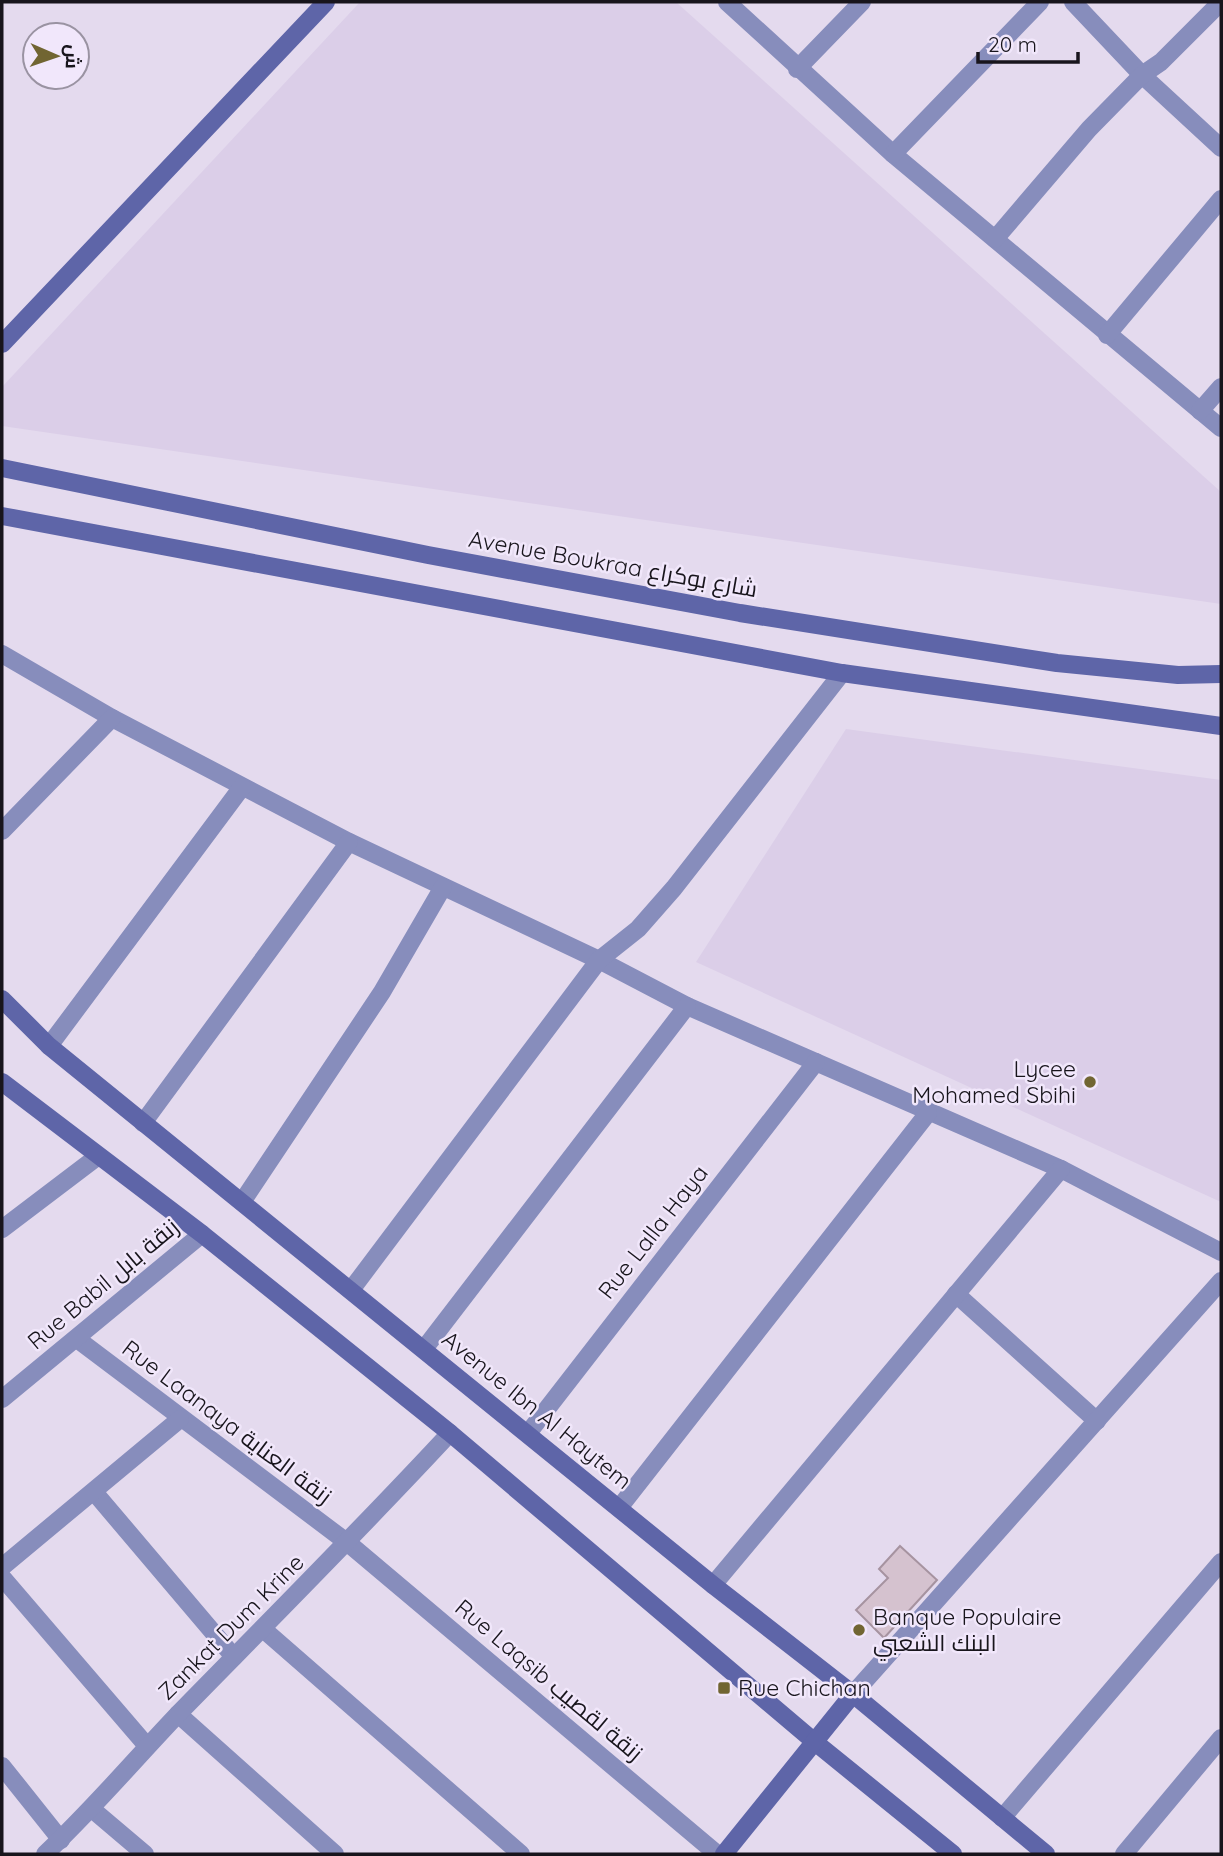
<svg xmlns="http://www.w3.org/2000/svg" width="1223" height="1856" viewBox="0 0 1223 1856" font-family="Quicksand,Cairo,sans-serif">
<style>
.built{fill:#dbcee8}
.building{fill:#d5c2cf;stroke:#a693a0;stroke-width:2}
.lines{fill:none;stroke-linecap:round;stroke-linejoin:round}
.street{stroke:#878dbc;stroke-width:18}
.secondary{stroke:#5e65a8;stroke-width:18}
.poi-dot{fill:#716532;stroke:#f1e7fb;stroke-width:2.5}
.labels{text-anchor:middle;stroke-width:5;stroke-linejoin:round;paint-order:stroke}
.street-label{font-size:23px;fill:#18151c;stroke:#f1e7fb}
.poi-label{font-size:23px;fill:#18151c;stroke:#f1e7fb;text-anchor:start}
</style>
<rect width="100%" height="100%" fill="#e4daee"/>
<g class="built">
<polygon points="360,2 676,2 1221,492 1221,604 2,426 2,387"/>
<polygon points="846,729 1221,780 1221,1202 696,962"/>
</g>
<polygon class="building" points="900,1546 937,1580 884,1638 856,1610 888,1578 879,1569"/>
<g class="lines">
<g class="street">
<polyline points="727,2 893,154 1221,428"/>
<polyline points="1073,2 1142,75 1221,148"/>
<polyline points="797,69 862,2"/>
<polyline points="893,154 1040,2"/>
<polyline points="995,239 1089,129 1142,75 1161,62 1221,2"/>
<polyline points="1107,335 1221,199"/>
<polyline points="1200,411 1221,387"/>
<polyline points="2,654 112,718 349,842 599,960 687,1006 1061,1169 1221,1252"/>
<polyline points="2,831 112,718"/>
<polyline points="49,1046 242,787"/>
<polyline points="143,1123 349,842"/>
<polyline points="242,1202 382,992 443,887"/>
<polyline points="2,1229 97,1157"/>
<polyline points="351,1290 599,960 638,929 674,888 842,673"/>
<polyline points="956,1294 1097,1421"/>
<polyline points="77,1339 348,1543 717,1854"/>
<polyline points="424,1349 687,1006"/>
<polyline points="2,1399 202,1234"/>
<polyline points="529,1432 816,1062"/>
<polyline points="95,1493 234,1657"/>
<polyline points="619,1508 928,1113"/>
<polyline points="2,1567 180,1419"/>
<polyline points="2,1577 147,1746"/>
<polyline points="713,1585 1061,1169"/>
<polyline points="263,1629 521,1854"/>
<polyline points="853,1694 1221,1281"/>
<polyline points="178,1714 335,1854"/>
<polyline points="2,1766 61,1840"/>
<polyline points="93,1810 145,1854"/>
<polyline points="1002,1818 1221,1562"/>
<path d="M 45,1854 C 93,1809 135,1759 180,1712 C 271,1619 362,1528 450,1433"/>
<polyline points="1124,1854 1221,1738"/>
</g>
<g class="secondary">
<polyline points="2,344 326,2"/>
<polyline points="2,468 428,555 740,613 1057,663 1178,675 1221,674"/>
<polyline points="2,516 842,673 1221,726"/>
<polyline points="2,999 49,1046 713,1585 853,1694 1046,1854"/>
<polyline points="2,1082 202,1234 450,1433 816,1743 953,1854"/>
<polyline points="724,1854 853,1694"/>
</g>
</g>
<g class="poi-dot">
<circle cx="1090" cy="1082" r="7"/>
<circle cx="859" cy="1630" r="7"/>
<rect x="717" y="1681" width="14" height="14" rx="3.5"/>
</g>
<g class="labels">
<g class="street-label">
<text transform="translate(613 564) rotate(10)" y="8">Avenue Boukraa شارع بوكراع</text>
<text transform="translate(653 1232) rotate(-52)" y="8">Rue Lalla Haya</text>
<text transform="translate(103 1284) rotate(-40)" y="8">Rue Babil زنقة بابل</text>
<text transform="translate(537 1410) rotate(39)" y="8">Avenue Ibn Al Haytem</text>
<text transform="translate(227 1422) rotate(37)" y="8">Rue Laanaya زنقة العناية</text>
<text transform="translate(231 1627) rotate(-45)" y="8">Zankat Dum Krine</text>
<text transform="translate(549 1680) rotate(40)" y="8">Rue Laqsib زنقة لقصيب</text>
</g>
<g class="poi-label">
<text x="1076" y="1077" text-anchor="end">Lycee<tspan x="1076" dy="26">Mohamed Sbihi</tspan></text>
<text x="873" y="1625">Banque Populaire<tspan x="873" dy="26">البنك الشعبي</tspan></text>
<text x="738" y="1696">Rue Chichan</text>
</g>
</g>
<rect width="1223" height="1856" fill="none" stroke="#18151c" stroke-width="7"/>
<g transform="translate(56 56) rotate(92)"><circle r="33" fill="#f1e7fb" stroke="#9a93a2" stroke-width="2"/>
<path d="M0-5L12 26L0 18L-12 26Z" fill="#716532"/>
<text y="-10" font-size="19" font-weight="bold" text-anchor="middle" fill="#18151c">ش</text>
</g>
<path d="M978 52v10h100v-10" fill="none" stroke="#18151c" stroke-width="3.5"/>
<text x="988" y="52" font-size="21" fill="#18151c" stroke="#f1e7fb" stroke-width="5" paint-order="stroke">20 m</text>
</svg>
